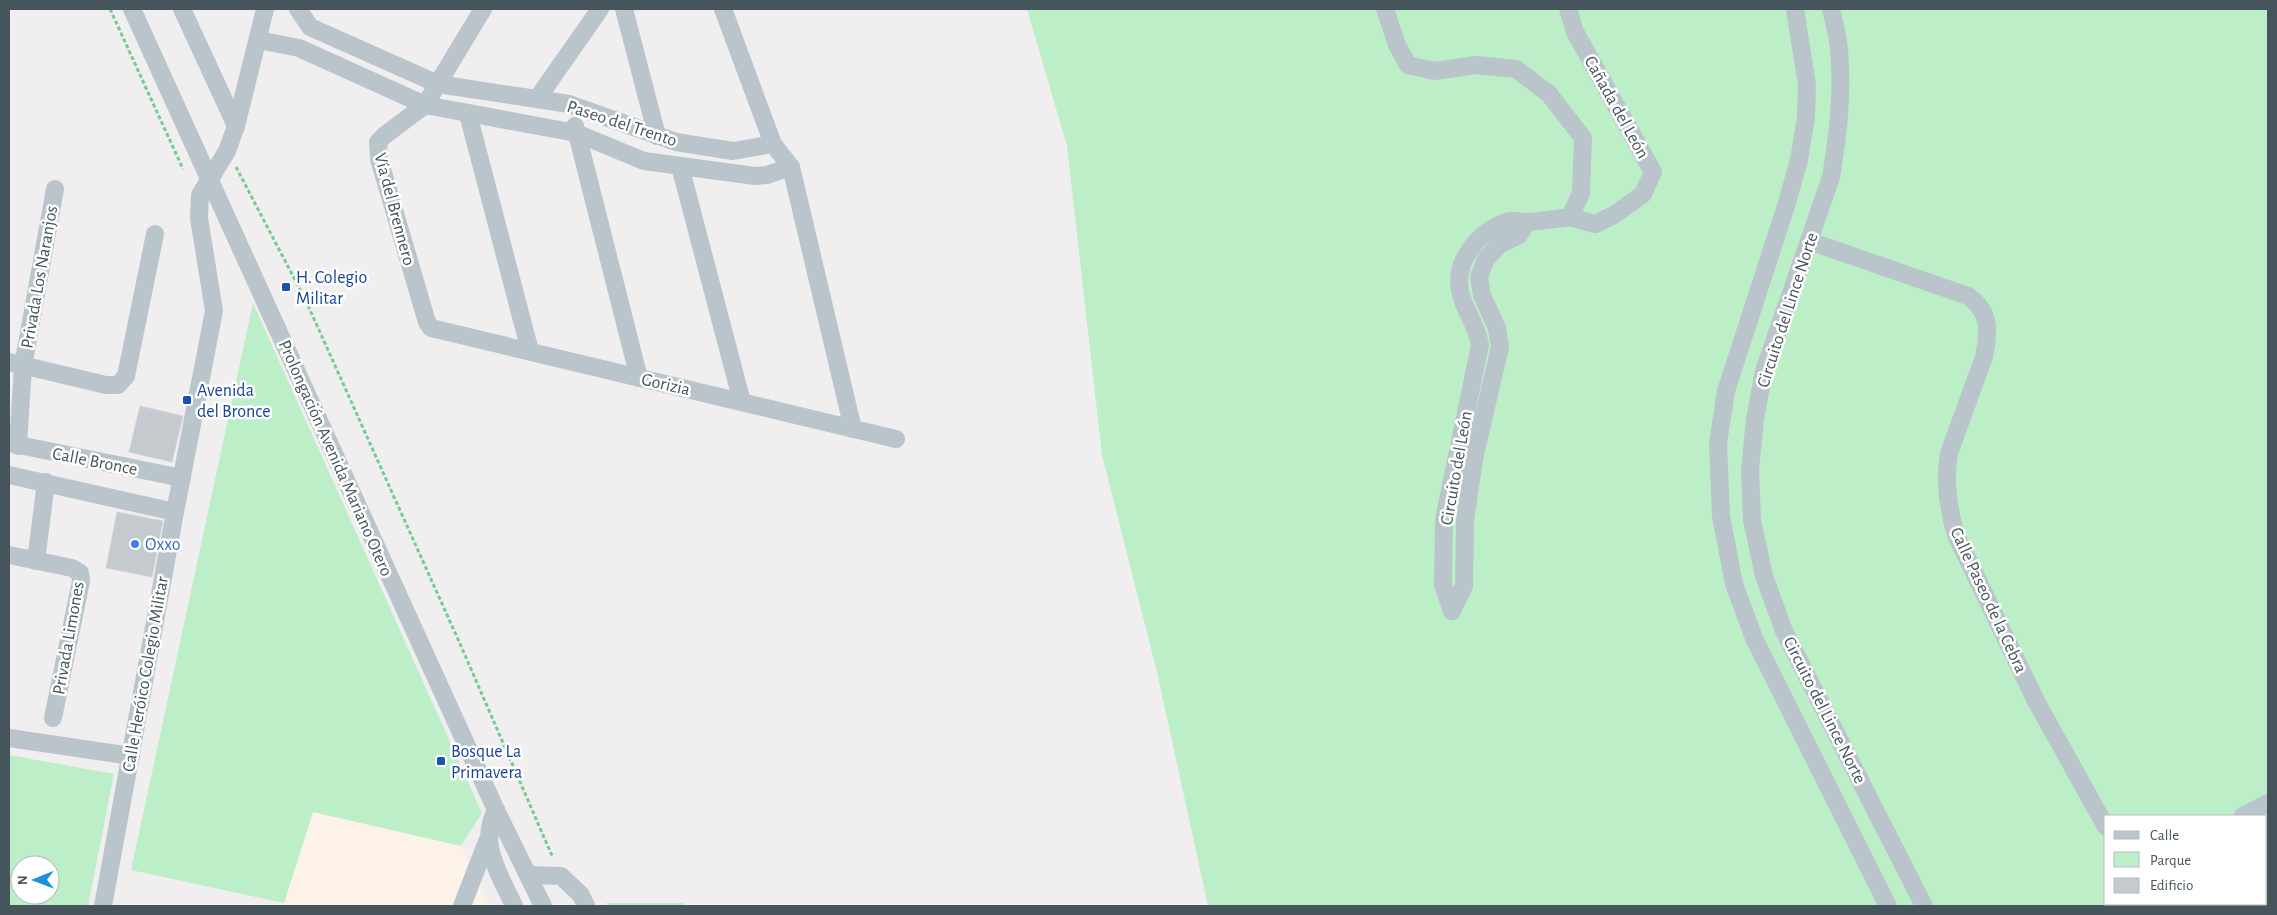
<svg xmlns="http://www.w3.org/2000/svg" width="2277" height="915" viewBox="0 0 2277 915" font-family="'Alegreya Sans',sans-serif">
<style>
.commercial{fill:#fcf2e7}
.green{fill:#bceec8;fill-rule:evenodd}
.building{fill:#c5cace;stroke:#d2d6da}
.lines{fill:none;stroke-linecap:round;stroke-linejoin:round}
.path{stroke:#75cc93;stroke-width:3;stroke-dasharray:4 2.5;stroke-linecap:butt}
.minor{stroke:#bac5cb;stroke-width:18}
.transit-dot{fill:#1a4fb4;stroke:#fff;stroke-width:2}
.shop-dot{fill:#3f7fe0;stroke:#fff;stroke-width:2}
.labels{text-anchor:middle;stroke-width:5;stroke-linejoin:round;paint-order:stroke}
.street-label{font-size:18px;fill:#46555b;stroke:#fff}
.transit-label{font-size:18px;fill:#164399;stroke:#fff;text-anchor:start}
.shop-label{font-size:18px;fill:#366cbe;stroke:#fff;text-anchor:start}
</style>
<rect width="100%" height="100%" fill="#f1eeef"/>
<polygon class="commercial" points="313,812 461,846 490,906 283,906"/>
<g class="green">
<path d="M 1027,9 L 2268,9 L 2268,906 L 1208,906 L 1157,672 L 1102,455 L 1067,146 ZM 2106,816 L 2266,816 L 2266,904 L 2106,904 Z"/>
<polygon points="253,303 482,813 461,846 313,812 284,903 131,870"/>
<path d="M 9,755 L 114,774 L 88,906 L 9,906 ZM 20,865 L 50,865 L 50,895 L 20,895 Z"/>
<polygon points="606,903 683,903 682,906 608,906"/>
</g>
<g class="building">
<polygon points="140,406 183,416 172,462 129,452"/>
<polygon points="117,512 163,521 152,577 106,568"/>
</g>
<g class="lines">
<g class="path">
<polyline points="110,9 183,169"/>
<polyline points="236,167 306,301 461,646 553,858"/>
</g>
<g class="minor">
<polyline points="132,9 496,810 543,906"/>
<polyline points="182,9 236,126"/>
<polyline points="298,9 310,27 438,84 569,104 676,142 733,151 773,144"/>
<polyline points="483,9 425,105 385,135 378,142 379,159 427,322 431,328 896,439"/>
<polyline points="624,9 657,136"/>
<polyline points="723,9 773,144 791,167 853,429"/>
<polyline points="1385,9 1397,45 1408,65 1434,71 1476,65 1516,69 1549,94 1583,138 1581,193 1570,217 1595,224 1614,215 1643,194 1653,172 1575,32 1568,9"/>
<polyline points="1795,9 1807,85 1806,117 1799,160 1786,206 1726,391 1718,443 1721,516 1734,584 1754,638 1888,906"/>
<path d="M 1831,9 C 1834,22 1838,36 1839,50 C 1843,93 1838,135 1831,177 L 1764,371 L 1755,419 L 1750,470 L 1752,520 L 1764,576 L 1784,631 L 1924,906"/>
<polyline points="258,40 299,48 425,105 576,133 644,161 755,176 767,175 791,167"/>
<polyline points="537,99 600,9"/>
<polyline points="468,114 530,351"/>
<polyline points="575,126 639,378"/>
<polyline points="680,166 742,402"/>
<path d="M 1809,241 L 1968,296 C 1991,312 1989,332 1984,357 L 1949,453 C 1944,481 1948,508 1956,535 L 2036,701 L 2106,827"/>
<polyline points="9,362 106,385 118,385 126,376 155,234"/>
<polyline points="9,443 182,478"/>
<polyline points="18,446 23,366 55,189"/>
<polyline points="9,475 175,512"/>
<polyline points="9,555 72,568 80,573 81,581 53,718"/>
<polyline points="36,561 46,482"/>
<path d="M 1452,611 L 1443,585 L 1444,519 L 1480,345 C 1476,323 1466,313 1461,295 C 1452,262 1478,231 1509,221 C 1514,220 1522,222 1528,222 C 1542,221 1556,219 1570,217"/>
<polyline points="1452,611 1464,586 1465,521 1474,459 1500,347 1497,328 1482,295 1479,277 1486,259 1500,244 1519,235 1527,222"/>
<polyline points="9,738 131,756"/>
<path d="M 496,810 C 478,845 500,874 514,906"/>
<polyline points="2243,816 2268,803"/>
<polyline points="530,875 561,876 581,895 586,906"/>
<polyline points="2148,904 2149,906"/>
<polyline points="103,906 175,512 214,311 199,218 200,195 227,151 236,126 265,9"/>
<polyline points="462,906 488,839"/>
</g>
</g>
<g class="transit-dot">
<rect x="281" y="282" width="10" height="10" rx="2.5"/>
<rect x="182" y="395" width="10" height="10" rx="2.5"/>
<rect x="436" y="756" width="10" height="10" rx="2.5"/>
</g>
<circle class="shop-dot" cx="135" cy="544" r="5"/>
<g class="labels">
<g class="street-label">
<text transform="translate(1617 107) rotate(61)" y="6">Cañada del León</text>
<text transform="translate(622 123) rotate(18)" y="6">Paseo del Trento</text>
<text transform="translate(395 209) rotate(75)" y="6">Vía del Brennero</text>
<text transform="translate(39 277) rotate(-80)" y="6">Privada Los Naranjos</text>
<text transform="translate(1787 310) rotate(-72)" y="6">Circuito del Lince Norte</text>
<text transform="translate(666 384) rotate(13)" y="6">Gorizia</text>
<text transform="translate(336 458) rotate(66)" y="6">Prolongación Avenida Mariano Otero</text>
<text transform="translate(95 461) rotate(11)" y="6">Calle Bronce</text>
<text transform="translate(1456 468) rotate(-80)" y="6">Circuito del León</text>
<text transform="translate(1989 600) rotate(65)" y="6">Calle Paseo de la Cebra</text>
<text transform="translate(68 638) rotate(-80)" y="6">Privada Limones</text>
<text transform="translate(145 674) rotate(-80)" y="6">Calle Heróico Colegio Militar</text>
<text transform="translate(1825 710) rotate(63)" y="6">Circuito del Lince Norte</text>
</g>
<g class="transit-label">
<text x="296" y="283">H. Colegio<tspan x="296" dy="21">Militar</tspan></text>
<text x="197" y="396">Avenida<tspan x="197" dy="21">del Bronce</tspan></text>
<text x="451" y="757">Bosque La<tspan x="451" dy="21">Primavera</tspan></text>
</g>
<g class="shop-label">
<text x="145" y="550">Oxxo</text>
</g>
</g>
<rect width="2277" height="915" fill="none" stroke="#46555b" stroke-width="20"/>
<rect x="2104" y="815" width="162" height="90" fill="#ffffff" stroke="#b5bbbd"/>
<rect x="2114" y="831" width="25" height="8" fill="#bac5cb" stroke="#b5bbbd"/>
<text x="2150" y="840" font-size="15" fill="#46555b">Calle</text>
<rect x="2114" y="852" width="25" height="15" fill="#bceec8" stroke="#b5bbbd"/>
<text x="2150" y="865" font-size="15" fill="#46555b">Parque</text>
<rect x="2114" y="878" width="25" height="15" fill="#c5cace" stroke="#b5bbbd"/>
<text x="2150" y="890" font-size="15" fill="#46555b">Edificio</text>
<g transform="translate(35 880) rotate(269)"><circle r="24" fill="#ffffff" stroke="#b5bbbd"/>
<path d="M0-4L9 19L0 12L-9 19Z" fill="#1a90df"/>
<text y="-8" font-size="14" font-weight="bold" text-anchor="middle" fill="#46555b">N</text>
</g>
</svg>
